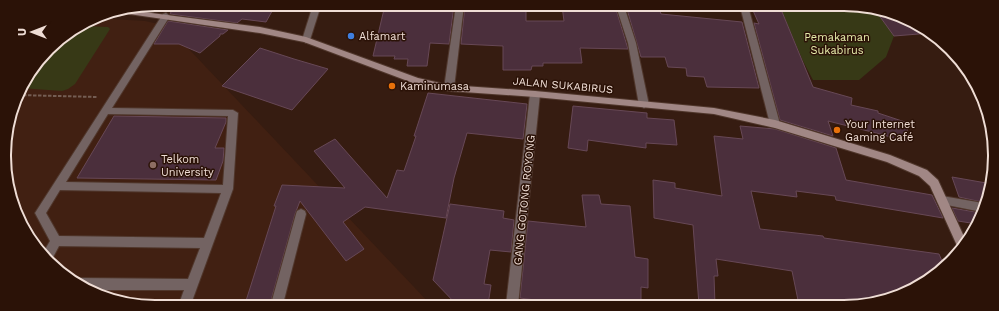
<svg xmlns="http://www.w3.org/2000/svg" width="999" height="311" viewBox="0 0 999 311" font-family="'Work Sans',sans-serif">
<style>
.built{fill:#412012}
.green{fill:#373916}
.building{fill:#4b2f3c;stroke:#674856}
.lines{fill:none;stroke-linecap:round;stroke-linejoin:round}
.lane-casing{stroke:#50372c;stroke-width:2}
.street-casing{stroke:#50372c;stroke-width:2}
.secondary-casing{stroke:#50372c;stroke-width:2}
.path{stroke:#745d53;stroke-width:2;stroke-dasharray:3.5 1.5;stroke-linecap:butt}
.lane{fill:#736362;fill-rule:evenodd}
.street{fill:#736362;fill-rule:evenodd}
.secondary{fill:#a18785;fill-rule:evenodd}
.shop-dot{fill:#3f7fe0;stroke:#2b1207;stroke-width:1.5}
.food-dot{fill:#e8710a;stroke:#2b1207;stroke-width:1.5}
.education-dot{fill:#8d6e63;stroke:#2b1207;stroke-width:1.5}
.labels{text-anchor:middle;stroke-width:3;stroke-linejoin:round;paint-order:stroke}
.poi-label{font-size:11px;fill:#efddd5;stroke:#2b1207;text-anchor:start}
.park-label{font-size:11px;fill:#e5ebaa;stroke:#2b1207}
.street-label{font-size:11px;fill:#efddd5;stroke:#2b1207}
.rim{fill:none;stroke:#efddd5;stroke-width:2}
</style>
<rect width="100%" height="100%" fill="#361c11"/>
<polygon class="built" points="94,18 145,21 181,29 187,47 431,305 126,304 71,281 30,240 9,194 5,136 20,88 55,42"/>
<g class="green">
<polygon points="780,7 873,7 888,13 879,14 894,36 886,57 859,80 813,80 803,61"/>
<polygon points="81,26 108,27 110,29 75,84 68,89 62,91 20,88 55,42"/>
</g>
<g class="building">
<polygon points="175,4 276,4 266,22 242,19 237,23 170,14"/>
<polygon points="385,5 454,5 449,44 430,43 427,66 407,66 408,59 394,59 395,56 373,56"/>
<polygon points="465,5 526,6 526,21 564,21 562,6 615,6 628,49 580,48 582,63 543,63 543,66 532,66 531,70 503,70 503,46 461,44"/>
<polygon points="626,6 658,6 661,14 742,22 759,88 707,87 704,77 687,76 686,68 668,67 665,57 641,57"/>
<polygon points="751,6 780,7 813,87 852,98 851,105 878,111 878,113 908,123 906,142 884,135 828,121 833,136 780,120 754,23 759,24"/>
<polygon points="873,7 928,30 931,33 894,36"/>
<polygon points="168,21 228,30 223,34 220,34 220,36 200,53 179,44 154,44"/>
<polygon points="260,48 294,59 328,69 292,110 222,86"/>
<polygon points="428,93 527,104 523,139 467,133 454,178 446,218 365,207 343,222 364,249 346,261 300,201 295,214 270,304 245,304 276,206 274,206 282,185 345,188 314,151 335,139 387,198 397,170 404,171 416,136 414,136"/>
<polygon points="573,106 647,113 647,118 674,120 677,145 646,143 646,148 588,140 587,151 568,148"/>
<polygon points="114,116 226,118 226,122 215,148 224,148 223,161 216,180 77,178"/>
<polygon points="740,126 775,129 836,148 846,180 932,195 943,218 836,200 835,196 796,191 797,197 751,191 760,229 823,236 824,238 939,254 945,268 910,291 864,306 806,306 799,305 792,271 716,259 718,276 714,276 715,305 699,305 693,225 654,218 653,180 675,183 675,188 722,196 714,136 743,139"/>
<polygon points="952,177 992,184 986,203 959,197"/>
<polygon points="582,195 599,195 601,204 630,206 635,257 648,259 648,288 641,287 641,305 572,305 520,298 528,221 586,227"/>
<polygon points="450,204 504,211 503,218 514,220 511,252 490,250 484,284 491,285 488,305 457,305 433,280"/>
<polygon points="952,208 981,213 977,224 958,221"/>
</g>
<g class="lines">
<defs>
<g id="lane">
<path d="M 166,13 L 170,16 L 112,108 L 233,110 L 238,113 L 233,189 L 191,304 L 179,304 L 184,290 L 91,290 L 72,282 L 77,278 L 188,279 L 200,248 L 59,246 L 51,261 L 43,253 L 50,241 L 35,213 L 163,14 ZM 108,114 L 228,116 L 223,185 L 66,182 ZM 60,190 L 221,193 L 204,238 L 59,236 L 46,213 Z"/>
<polygon points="301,209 305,211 306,214 283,304 271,304 296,214 297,211"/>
</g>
<g id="street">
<polygon points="313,5 321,5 310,40 306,43 302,40"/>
<polygon points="456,5 464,5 454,88 449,91 444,88"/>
<polygon points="616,6 624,6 636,43 649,105 644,108 639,105 628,43"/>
<polygon points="740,6 748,6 780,124 775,128 770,124"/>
<polygon points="535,91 540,94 518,305 506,305 530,94"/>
<polygon points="942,196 983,203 985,204 982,212 942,204 938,203 937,200 938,197"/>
</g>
<polygon id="secondary" points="128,10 260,27 306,37 418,78 449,85 535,91 714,108 775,120 890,155 927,170 938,180 966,241 959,250 930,186 919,176 887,162 775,128 714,114 535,97 449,91 413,83 304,42 260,33 115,12"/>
</defs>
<use href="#lane" class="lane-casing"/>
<use href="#street" class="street-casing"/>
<use href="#secondary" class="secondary-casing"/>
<polyline class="path" points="18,95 97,97"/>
<use href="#lane" class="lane"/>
<use href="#street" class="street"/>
<use href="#secondary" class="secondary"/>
</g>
<circle class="shop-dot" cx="351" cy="36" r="4"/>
<g class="food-dot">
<circle cx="392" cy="86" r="4"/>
<circle cx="837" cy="130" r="4"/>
</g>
<circle class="education-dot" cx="153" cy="165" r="4"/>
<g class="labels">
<g class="poi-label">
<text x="359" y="40">Alfamart</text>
<text x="400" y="90">Kaminumasa</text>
<text x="845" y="128">Your Internet<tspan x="845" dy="13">Gaming Café</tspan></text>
<text x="161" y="163">Telkom<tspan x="161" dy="13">University</tspan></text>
</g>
<g class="park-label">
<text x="837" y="41">Pemakaman<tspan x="837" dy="13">Sukabirus</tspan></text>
</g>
<g class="street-label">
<text transform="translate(563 85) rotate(5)" y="4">JALAN SUKABIRUS</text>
<text transform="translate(524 200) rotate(-84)" y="4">GANG GOTONG ROYONG</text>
</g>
</g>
<path d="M0 0H999V311H0ZM155 11H844A144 144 0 0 1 988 155V156A144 144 0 0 1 844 300H155A144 144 0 0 1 11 156V155A144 144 0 0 1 155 11Z" fill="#2b1207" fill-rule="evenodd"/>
<path class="rim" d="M155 11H844A144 144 0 0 1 988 155V156A144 144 0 0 1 844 300H155A144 144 0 0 1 11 156V155A144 144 0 0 1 155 11Z"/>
<g transform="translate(32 32) rotate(270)" stroke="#2b1207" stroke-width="3" paint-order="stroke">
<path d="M0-3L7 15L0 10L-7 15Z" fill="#efddd5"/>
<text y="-6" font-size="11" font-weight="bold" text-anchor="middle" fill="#efddd5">U</text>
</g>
</svg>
